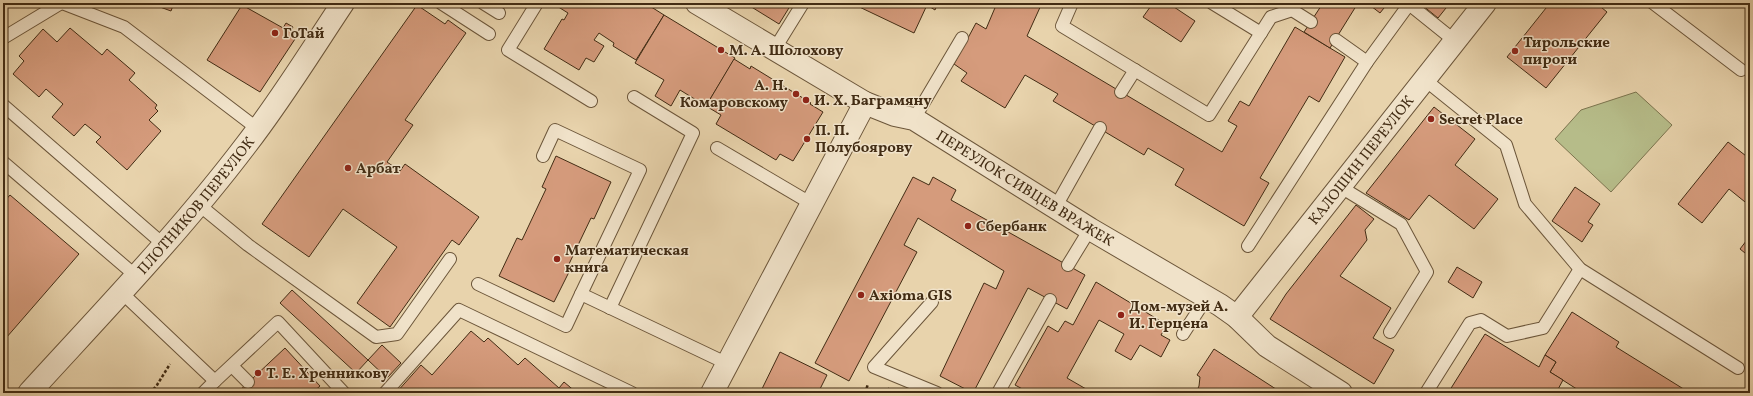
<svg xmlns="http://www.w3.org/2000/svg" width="1753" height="396" viewBox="0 0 1753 396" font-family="Vollkorn,serif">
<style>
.green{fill:#b6bc89;stroke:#7c744e}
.building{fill:#d59b7c;stroke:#422c14}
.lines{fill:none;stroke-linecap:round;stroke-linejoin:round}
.service-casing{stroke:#6c563a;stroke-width:14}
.minor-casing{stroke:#6c563a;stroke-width:24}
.path{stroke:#422c14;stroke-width:2.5;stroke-dasharray:3 2;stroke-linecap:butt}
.service{stroke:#f0e2c9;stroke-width:12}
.minor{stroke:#f0e2c9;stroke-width:22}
.poi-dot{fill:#8f2418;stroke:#f0e2c9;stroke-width:1.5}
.labels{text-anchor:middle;stroke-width:3;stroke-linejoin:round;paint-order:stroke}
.poi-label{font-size:15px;font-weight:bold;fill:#422c14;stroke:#f0e2c9;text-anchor:start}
.street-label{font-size:15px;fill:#422c14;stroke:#f0e2c9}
</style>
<rect width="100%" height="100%" fill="#e8d3ac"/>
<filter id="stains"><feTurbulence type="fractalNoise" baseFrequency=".005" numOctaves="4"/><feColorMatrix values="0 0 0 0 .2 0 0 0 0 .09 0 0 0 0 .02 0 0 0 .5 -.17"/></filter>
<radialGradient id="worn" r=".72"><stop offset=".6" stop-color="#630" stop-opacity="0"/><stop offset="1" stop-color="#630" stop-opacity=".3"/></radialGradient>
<polygon class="green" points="1636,92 1672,125 1611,192 1555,139 1581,110"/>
<g class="building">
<polygon points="149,3 174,3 171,11"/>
<polygon points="552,3 645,3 664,15 636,60 613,46 614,43 599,33 594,40 604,46 594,62 586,58 579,70 544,49 562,19 564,20 568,13"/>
<polygon points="745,3 792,3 779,24"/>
<polygon points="851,3 938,3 935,10 927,5 914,33"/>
<polygon points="997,3 1042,3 1027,36 1222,152 1237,126 1228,121 1240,101 1249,106 1295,27 1345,57 1319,102 1309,96 1260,178 1269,183 1244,226 1175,185 1184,169 1148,148 1144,155 1053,101 1058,94 1025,75 1005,108 961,81 967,73 954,64 976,23 986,29"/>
<polygon points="1153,3 1168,3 1195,21 1181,42 1143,17"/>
<polygon points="1323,3 1358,3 1330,48 1304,32"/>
<polygon points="1367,3 1388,3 1380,13"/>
<polygon points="1423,3 1450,3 1438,18 1422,5"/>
<polygon points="1550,3 1596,3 1607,12 1546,88 1507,57"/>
<polygon points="242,5 283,28 286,23 293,27 290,32 297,36 260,92 207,60"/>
<polygon points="417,5 445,24 448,20 466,33 405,120 413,125 387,162 400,171 405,164 479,217 459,245 452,240 390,327 357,303 397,247 343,209 309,257 262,224"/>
<polygon points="664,15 735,58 706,106 680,90 671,106 655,96 664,80 635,63"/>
<polygon points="70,28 102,55 107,49 135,73 129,80 157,105 155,108 158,111 149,120 161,131 127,170 96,142 101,137 85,124 74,136 52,117 63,104 46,89 39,97 13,74 24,61 19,56 43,29 57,42"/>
<polygon points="734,59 750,69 751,66 811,103 810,104 823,112 793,161 780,154 776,160 716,124 721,115 706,106"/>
<polygon points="1434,107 1475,139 1455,165 1498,199 1474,229 1429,195 1409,220 1366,193"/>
<polygon points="1728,142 1750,159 1750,206 1729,189 1702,223 1678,204"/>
<polygon points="556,156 611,182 594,219 591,218 569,264 572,266 554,302 499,276 517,238 522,240 546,189 542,187"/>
<polygon points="913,177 929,185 933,177 956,190 951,200 1085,275 1067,309 1028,288 973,393 940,376 984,283 996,289 1004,271 918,218 904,245 917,252 849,381 815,363"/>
<polygon points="1575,187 1600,204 1588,222 1593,225 1582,242 1552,221"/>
<polygon points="10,195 79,254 6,338 3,335 3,203"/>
<polygon points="1356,205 1374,219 1365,230 1367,240 1340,276 1391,308 1373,338 1394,350 1374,384 1270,319 1286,294"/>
<polygon points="1750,236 1750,257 1740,249"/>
<polygon points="1457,267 1482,282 1473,298 1448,282"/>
<polygon points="1096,282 1167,325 1161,335 1170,340 1161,357 1140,345 1131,360 1115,351 1124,334 1099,320 1067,378 1093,393 1030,393 1015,385 1048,326 1058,332 1065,321 1073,325"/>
<polygon points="292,290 368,360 356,373 280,303"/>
<polygon points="1572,312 1619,342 1616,347 1690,393 1583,393 1550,372 1556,362 1545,355"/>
<polygon points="471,331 484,342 488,338 518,365 525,358 559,388 564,382 577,393 396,393 421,365 432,375"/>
<polygon points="1485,334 1539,367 1545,355 1556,362 1550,372 1563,380 1556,393 1448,393"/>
<polygon points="382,345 401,363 387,378 368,360"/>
<polygon points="285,348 320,386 312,393 237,393"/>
<polygon points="1214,349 1282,393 1196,393 1199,386 1200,377 1197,375"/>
<polygon points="780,352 827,375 818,393 760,393"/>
<polygon points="888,388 900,393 886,393"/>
</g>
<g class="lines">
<defs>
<g id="service">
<polyline points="62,3 124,27 258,129"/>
<polyline points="441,3 489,34"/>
<polyline points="483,3 499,13"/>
<polyline points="537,3 508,50 591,101"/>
<polyline points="1072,3 1062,26 1209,115 1271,17 1292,10 1311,22"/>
<polyline points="1212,3 1261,33"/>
<polyline points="1653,3 1741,70"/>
<polyline points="1409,4 1455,41"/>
<polyline points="3,38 61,3"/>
<polyline points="1336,40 1367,62"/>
<polyline points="774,50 803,3"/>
<polyline points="1424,79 1506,145 1525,204 1580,269 1738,368"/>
<polyline points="1121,92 1135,70"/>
<polyline points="3,105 163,244"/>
<polyline points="914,119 962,38"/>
<polyline points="717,148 812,204"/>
<polyline points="543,156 555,130 640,170 581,294 726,363"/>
<polyline points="3,162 136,276"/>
<polyline points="1339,186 1401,224 1427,272 1390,332"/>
<polyline points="198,204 248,245 376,337 397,334 450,259"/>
<polyline points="1055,208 1100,128"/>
<polyline points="1248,246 1367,62 1410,3"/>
<polyline points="1068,265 1090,229"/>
<polyline points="478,284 566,326 581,294"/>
<polyline points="121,292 215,381 278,322 344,393"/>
<polyline points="932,302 874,367 937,393"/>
<polyline points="610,308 693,133 634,97"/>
<polyline points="1183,334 1207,297"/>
<polyline points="232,366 248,382"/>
<polyline points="203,393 215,381"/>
<polyline points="385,393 459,310 632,393"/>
<polyline points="998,393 1050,300"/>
<polyline points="1426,393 1470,323 1481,320 1507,336 1543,328 1580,269"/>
</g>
<g id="minor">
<path id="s1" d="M 697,3 L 865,103 L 895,115 L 914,119 L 1090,229 L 1220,305 L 1237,317 L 1267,346 L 1341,393"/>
<path id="s2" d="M 1237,317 L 1485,3"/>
<path id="s3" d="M 29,393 C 103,312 180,232 246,145 C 281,100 311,51 343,3"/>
<polyline points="712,393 865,103"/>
</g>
</defs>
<use href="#service" class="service-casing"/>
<use href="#minor" class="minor-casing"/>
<g class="path">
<polyline points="150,393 157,385 170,364"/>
<polyline points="865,393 868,384"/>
</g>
<use href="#service" class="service"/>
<use href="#minor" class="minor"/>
</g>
<g class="poi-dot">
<circle cx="275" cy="33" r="4"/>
<circle cx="721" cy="50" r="4"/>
<circle cx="1515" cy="51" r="4"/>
<circle cx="796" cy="94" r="4"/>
<circle cx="806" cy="100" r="4"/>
<circle cx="1431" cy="119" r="4"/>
<circle cx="807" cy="139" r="4"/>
<circle cx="348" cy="168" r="4"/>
<circle cx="968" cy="226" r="4"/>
<circle cx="557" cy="259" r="4"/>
<circle cx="861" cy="295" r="4"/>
<circle cx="1121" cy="315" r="4"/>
<circle cx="258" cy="373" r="4"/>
</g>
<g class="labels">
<g class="poi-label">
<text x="283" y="38">ГоТай</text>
<text x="1523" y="47">Тирольские<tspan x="1523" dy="17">пироги</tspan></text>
<text x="729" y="55">М. А. Шолохову</text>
<text x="788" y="90" text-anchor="end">А. Н.<tspan x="788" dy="17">Комаровскому</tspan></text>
<text x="814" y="105">И. Х. Баграмяну</text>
<text x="1439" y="124">Secret Place</text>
<text x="815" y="135">П. П.<tspan x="815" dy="17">Полубоярову</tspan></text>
<text x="356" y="173">Арбат</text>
<text x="976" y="231">Сбербанк</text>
<text x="565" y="255">Математическая<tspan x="565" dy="17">книга</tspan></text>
<text x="869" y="300">Axioma GIS</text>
<text x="1129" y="311">Дом-музей А.<tspan x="1129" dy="17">И. Герцена</tspan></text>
<text x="266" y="378">Т. Е. Хренникову</text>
</g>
<g class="street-label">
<text dy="5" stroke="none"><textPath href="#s2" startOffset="200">КАЛОШИН ПЕРЕУЛОК</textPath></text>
<text dy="5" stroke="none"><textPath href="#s1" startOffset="378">ПЕРЕУЛОК СИВЦЕВ ВРАЖЕК</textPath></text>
<text dy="5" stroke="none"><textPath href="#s3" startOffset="251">ПЛОТНИКОВ ПЕРЕУЛОК</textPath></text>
</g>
</g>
<rect width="1753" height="396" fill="none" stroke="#e8d3ac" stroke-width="16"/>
<rect x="4" y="4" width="1745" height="388" fill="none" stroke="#422c14" stroke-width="2"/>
<rect x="8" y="8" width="1737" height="380" fill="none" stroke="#422c14"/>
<rect width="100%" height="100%" filter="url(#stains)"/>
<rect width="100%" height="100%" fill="url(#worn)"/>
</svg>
